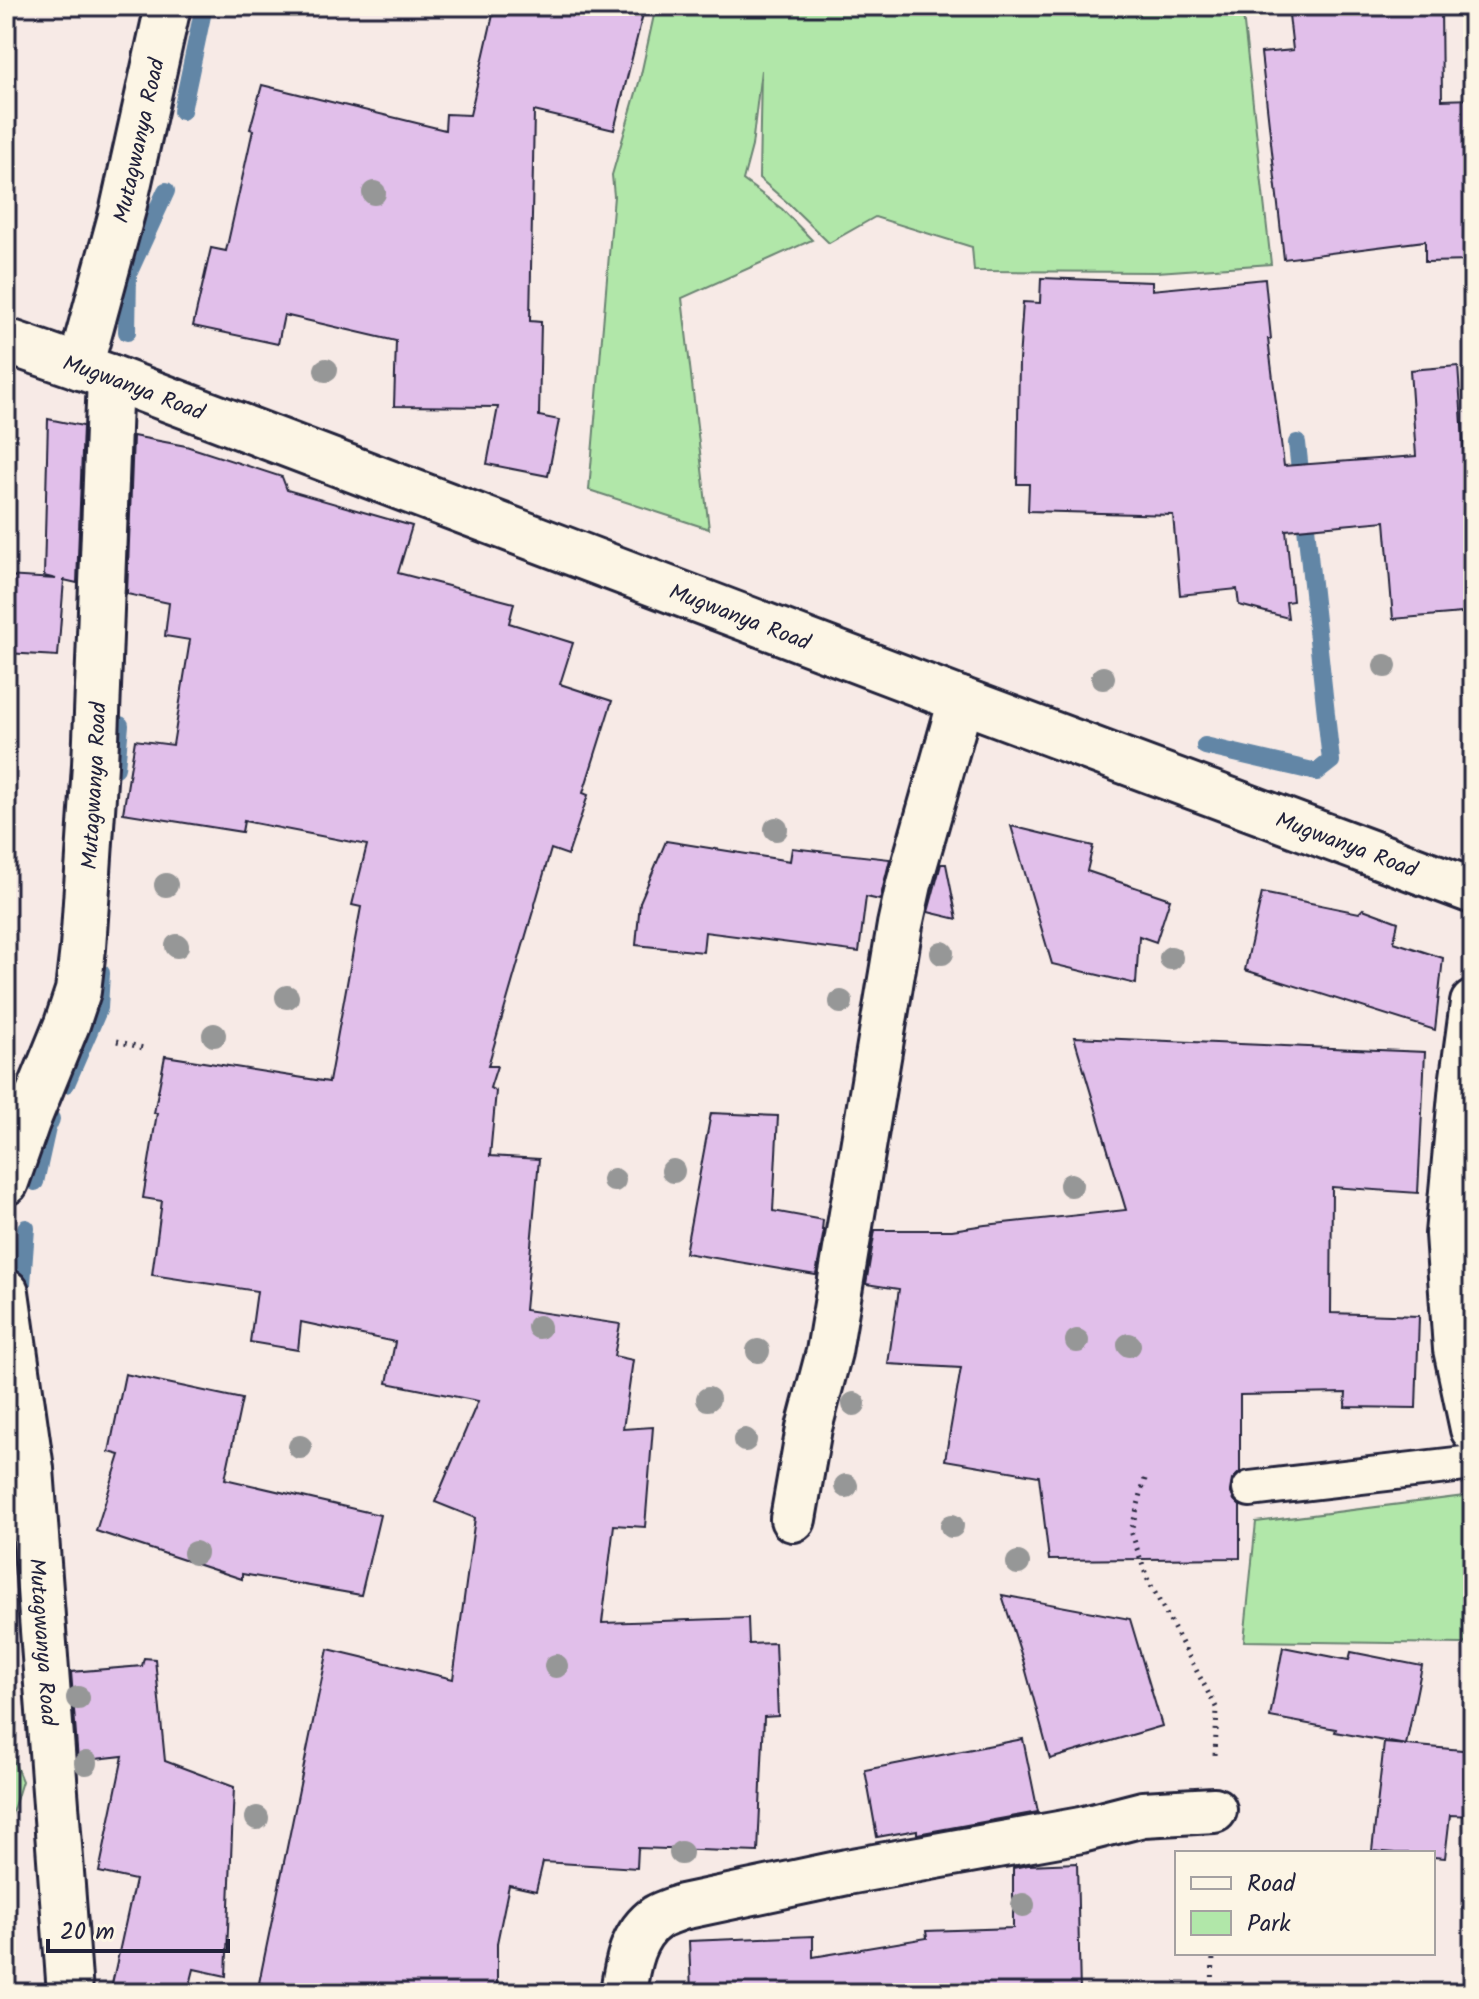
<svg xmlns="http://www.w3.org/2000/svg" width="1479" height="1999" viewBox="0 0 1479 1999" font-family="Kalam,sans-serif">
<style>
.green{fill:#b1e7a9;stroke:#6a8472;stroke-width:2}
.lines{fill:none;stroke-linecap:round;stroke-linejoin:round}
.stream{stroke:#6286a6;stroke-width:18}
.building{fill:#e1bfea;stroke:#22223b;stroke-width:2}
.lane-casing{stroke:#22223b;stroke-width:40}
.street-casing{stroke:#22223b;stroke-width:50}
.secondary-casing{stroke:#22223b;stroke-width:50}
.path{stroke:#22223b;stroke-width:5;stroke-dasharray:2 6;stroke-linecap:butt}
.lane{stroke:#fcf5e5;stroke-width:34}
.street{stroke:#fcf5e5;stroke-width:44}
.secondary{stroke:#fcf5e5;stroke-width:44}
.tree{fill:#969797}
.labels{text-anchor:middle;stroke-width:7;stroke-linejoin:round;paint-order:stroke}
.street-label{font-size:22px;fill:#22223b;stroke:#fcf5e5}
</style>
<rect width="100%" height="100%" fill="#f7eae6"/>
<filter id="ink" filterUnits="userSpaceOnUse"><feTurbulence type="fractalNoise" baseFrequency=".0125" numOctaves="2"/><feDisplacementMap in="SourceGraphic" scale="16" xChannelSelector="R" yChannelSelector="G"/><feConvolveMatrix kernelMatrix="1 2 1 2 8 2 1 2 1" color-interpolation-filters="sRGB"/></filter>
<g filter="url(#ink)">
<g class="green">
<polygon points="656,6 1242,6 1271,264 1157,272 974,271 972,247 875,217 829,243 789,204 759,178 761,70 752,146 743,180 782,209 812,240 682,298 709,529 589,490 614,196 612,175 640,79"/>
<polygon points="1473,1495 1473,1640 1463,1644 1244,1641 1256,1522"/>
<polygon points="6,1742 22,1781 6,1833"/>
</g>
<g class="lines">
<g class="stream">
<polyline points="182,111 204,6"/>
<polyline points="127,332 128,274 166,191"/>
<polyline points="1205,746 1317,772 1331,761 1297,443"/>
<polyline points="116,768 120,725"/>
<polyline points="66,1084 99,1008 101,973"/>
<polyline points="35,1182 47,1128 51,1119"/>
<polyline points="22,1284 26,1228"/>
</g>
</g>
<g class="building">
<polygon points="495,6 645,6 614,130 534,111 530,321 541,322 539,416 559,420 548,476 487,464 498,407 394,406 396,341 284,315 278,344 193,326 211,248 226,251 253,130 250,129 262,85 445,130 446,114 470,115"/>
<polygon points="1288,6 1441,6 1442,100 1473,99 1473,261 1425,262 1425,241 1284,259 1261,53 1293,50"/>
<polygon points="1041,278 1152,282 1152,290 1265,279 1271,339 1268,339 1284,466 1416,456 1410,370 1458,366 1464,452 1473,451 1473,612 1393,619 1385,521 1286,530 1293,601 1286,602 1288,618 1239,605 1237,589 1180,595 1173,515 1028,511 1029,484 1017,484 1019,361 1023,302 1040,303"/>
<polygon points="48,419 83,426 77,583 64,580 58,656 6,653 6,576 56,579 44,576"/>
<polygon points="133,436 186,446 282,477 287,490 412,526 398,573 514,603 509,623 573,643 560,684 612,701 583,793 588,795 568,855 551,849 488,1066 497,1066 490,1088 496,1091 490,1156 539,1159 525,1310 620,1324 614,1356 633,1360 623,1429 653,1427 645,1527 614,1525 602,1623 748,1618 749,1644 775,1643 778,1716 764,1717 758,1852 638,1848 637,1868 543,1862 536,1891 509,1885 497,1943 497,1993 309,1993 259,1983 328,1649 453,1679 475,1518 435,1502 478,1401 387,1383 395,1342 301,1322 298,1350 250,1342 257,1291 152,1275 162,1201 143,1198 157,1113 154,1113 165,1056 329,1082 361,907 352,905 367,845 244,821 242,832 123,813 135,740 173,745 190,640 165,636 169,603 127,594"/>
<polygon points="1011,826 1093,846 1087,871 1170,899 1156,942 1139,936 1136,984 1052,964"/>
<polygon points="666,841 790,861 792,848 890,859 880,900 866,897 859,952 705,932 703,952 636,945 640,902"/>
<polygon points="941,864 946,864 957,919 928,912"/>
<polygon points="1262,893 1359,913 1363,909 1398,922 1394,942 1443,958 1435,1030 1245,970"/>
<polygon points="1074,1037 1425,1052 1418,1193 1332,1187 1331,1313 1419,1316 1416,1408 1345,1407 1346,1393 1240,1395 1240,1472 1232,1480 1230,1491 1234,1500 1240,1506 1240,1558 1049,1560 1039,1476 945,1460 961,1368 888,1364 899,1289 866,1284 875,1230 952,1230 985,1225 1126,1210"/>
<polygon points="711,1113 778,1116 773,1211 823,1220 822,1230 824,1230 816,1275 685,1253"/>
<polygon points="125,1374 242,1399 225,1479 380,1515 361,1595 242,1574 242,1579 96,1531 120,1455 109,1452"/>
<polygon points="1002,1595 1130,1619 1162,1726 1050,1759 1023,1660"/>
<polygon points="1283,1647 1349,1660 1351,1652 1422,1666 1406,1745 1335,1732 1336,1729 1270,1717"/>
<polygon points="144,1658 155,1659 165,1761 234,1787 226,1976 194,1969 188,1993 110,1993 135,1880 99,1872 123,1756 78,1761 71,1672 142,1666"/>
<polygon points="1023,1739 1038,1812 917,1834 917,1830 877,1837 865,1770"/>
<polygon points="1384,1743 1473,1751 1473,1816 1450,1815 1445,1858 1433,1857 1433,1853 1395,1853 1372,1851"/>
<polygon points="1077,1863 1080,1993 730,1993 730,1989 691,1992 689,1941 813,1936 813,1957 927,1938 926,1931 1013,1928 1013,1868 1028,1865"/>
</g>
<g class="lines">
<defs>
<polyline id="lane" points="1250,1489 1473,1463"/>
<g id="street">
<path id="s1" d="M 80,367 L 123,209 L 168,6"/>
<polyline points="1473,1003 1462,1085 1448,1234 1456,1349 1473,1429"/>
<path id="s2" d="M 6,1182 L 27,1122 L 67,1024 L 78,991 L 83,948 L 95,765 L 110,377"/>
<path id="s3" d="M 6,1292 L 31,1469 L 70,1993"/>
<polyline points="793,1519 809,1428 829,1352 900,925 909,884 961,700"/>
<path d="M 623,1993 C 627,1965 632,1934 657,1917 C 664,1913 674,1910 682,1907 L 847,1872 L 1081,1830 L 1143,1814 L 1214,1810"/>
</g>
<g id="secondary">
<path id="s4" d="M 6,341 L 110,377 L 961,700 L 1473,891"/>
</g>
</defs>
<use href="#lane" class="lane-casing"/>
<use href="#street" class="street-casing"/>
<use href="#secondary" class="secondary-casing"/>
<g class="path">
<polyline points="117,1041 143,1048"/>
<polyline points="1145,1479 1131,1531 1147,1578 1217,1709 1215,1756"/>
<polyline points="1212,1993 1213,1953"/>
</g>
<use href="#lane" class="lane"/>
<use href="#street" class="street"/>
<use href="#secondary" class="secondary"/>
</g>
<g class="tree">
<circle cx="374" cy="193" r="12"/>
<circle cx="326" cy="370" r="12"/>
<circle cx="1385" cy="666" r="12"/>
<circle cx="1103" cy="678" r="12"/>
<circle cx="776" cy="829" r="12"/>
<circle cx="166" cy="885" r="12"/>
<circle cx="177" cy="946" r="12"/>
<circle cx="942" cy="953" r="12"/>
<circle cx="1171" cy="958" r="12"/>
<circle cx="287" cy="997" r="12"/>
<circle cx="841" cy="1002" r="12"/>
<circle cx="214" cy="1035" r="12"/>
<circle cx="673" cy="1171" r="12"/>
<circle cx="614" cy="1180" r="12"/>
<circle cx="1071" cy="1185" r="12"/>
<circle cx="539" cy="1327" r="12"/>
<circle cx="1077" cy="1341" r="12"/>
<circle cx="1129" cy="1345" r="12"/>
<circle cx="758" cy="1351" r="12"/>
<circle cx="708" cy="1399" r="12"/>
<circle cx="854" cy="1404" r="12"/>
<circle cx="745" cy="1440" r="12"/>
<circle cx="300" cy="1447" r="12"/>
<circle cx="846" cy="1486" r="12"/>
<circle cx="952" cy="1526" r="12"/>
<circle cx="195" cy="1553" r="12"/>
<circle cx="1018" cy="1563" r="12"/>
<circle cx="556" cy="1666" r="12"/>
<circle cx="78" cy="1698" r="12"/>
<circle cx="86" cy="1763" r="12"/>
<circle cx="257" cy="1818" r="12"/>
<circle cx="681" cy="1853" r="12"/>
<circle cx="1023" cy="1905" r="12"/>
</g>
</g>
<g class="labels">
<g class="street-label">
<text dy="8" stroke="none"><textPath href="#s1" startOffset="234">Mutagwanya Road</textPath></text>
<text dy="8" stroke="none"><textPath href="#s4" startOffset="136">Mugwanya Road</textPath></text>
<text dy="8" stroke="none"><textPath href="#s4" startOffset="784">Mugwanya Road</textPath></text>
<text dy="8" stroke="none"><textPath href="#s2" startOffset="410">Mutagwanya Road</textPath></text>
<text dy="8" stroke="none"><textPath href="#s4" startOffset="1432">Mugwanya Road</textPath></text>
<text dy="8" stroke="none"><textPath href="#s3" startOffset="352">Mutagwanya Road</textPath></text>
</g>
</g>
<rect width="1479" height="1999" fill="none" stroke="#fcf5e5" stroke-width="32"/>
<rect x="16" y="16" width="1447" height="1967" fill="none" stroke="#22223b" stroke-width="3" filter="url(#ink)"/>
<rect x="1175" y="1851" width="260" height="104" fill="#fcf5e5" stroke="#a5a1a1" stroke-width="2"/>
<rect x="1191" y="1877" width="40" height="12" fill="#fcf5e5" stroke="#a5a1a1" stroke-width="2"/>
<text x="1247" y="1891" font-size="24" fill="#22223b">Road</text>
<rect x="1191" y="1911" width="40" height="24" fill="#b1e7a9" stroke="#a5a1a1" stroke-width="2"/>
<text x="1247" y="1931" font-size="24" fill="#22223b">Park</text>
<path d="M48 1939v12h180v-12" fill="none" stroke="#22223b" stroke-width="4"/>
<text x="60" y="1939" font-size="24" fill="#22223b" stroke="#fcf5e5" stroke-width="6" paint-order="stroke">20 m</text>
</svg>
